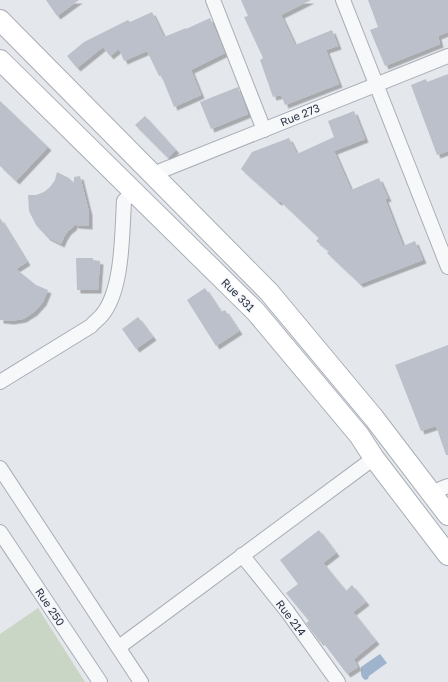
<svg xmlns="http://www.w3.org/2000/svg" width="448" height="682" viewBox="0 0 448 682" font-family="'Golos Text',sans-serif">
<style>
.green{fill:#c9d6c5}
.water{fill:#9fb4cc}
.building{fill:#bbc0ca;filter:url(#shadow)}
.lines{fill:none;stroke-linecap:round;stroke-linejoin:round}
.street-casing{stroke:#a9aeb7;stroke-width:16}
.secondary-casing{stroke:#a9aeb7;stroke-width:22}
.street{stroke:#f7f8fa;stroke-width:14}
.secondary{stroke:#fff;stroke-width:20}
.labels{text-anchor:middle;stroke-width:3;stroke-linejoin:round;paint-order:stroke}
.street-label{font-size:11px;fill:#2b3445;stroke:#f4f6f9}
</style>
<defs>
<filter id="shadow"><feDropShadow dx="3.5" dy="3.5" stdDeviation="0" flood-color="#0004"/></filter>
</defs>
<rect width="100%" height="100%" fill="#e4e7ec"/>
<polygon class="green" points="38,608 85,682 0,682 0,634"/>
<path class="water" d="M 380,654 L 387,663 L 369,676 L 368,679 L 365,680 C 360,676 361,673 361,667 Z"/>
<g class="building">
<polygon points="46,0 79,0 57,16"/>
<polygon points="241,0 311,0 281,15 295,45 332,30 338,46 326,50 339,84 285,105 281,95 273,97 260,60 263,58 244,17 248,16"/>
<polygon points="368,0 448,0 448,32 438,36 440,44 385,66 370,30 378,27"/>
<polygon points="152,12 164,37 186,28 186,29 210,18 225,53 191,70 201,95 174,107 161,75 159,76 147,51 124,61 119,49 110,56 103,47 77,68 67,56 84,42 128,20 130,22"/>
<polygon points="448,74 448,151 437,155 411,85 426,79 427,82"/>
<polygon points="238,87 248,114 211,129 200,102"/>
<polygon points="0,101 48,147 16,181 0,166"/>
<polygon points="354,111 365,139 334,151 351,190 379,178 388,198 385,199 403,246 415,241 423,260 360,284 327,253 329,251 316,241 319,238 280,201 278,202 241,169 252,152 289,138 297,154 334,137 328,121"/>
<polygon points="145,116 176,150 168,158 135,125"/>
<polygon points="57,172 69,178 74,183 74,177 80,176 89,212 89,226 75,225 75,223 73,227 68,231 64,237 61,244 47,237 36,225 29,211 28,195 36,195 44,192 50,187 55,180"/>
<polygon points="0,218 27,262 16,269 36,285 48,290 43,302 34,312 23,319 11,321 0,320"/>
<polygon points="76,258 93,258 93,260 100,261 98,290 77,290"/>
<polygon points="205,288 221,312 225,310 239,331 216,346 187,300"/>
<polygon points="138,317 153,337 136,349 122,329"/>
<polygon points="448,345 448,455 446,455 436,426 421,431 395,365"/>
<polygon points="319,530 336,553 323,563 346,591 352,585 366,602 353,612 376,641 354,659 358,667 347,674 322,641 320,642 306,623 309,621 286,593 298,584 280,560"/>
</g>
<g class="lines">
<defs>
<g id="street">
<polyline points="213,0 264,130"/>
<polyline points="343,0 448,267"/>
<polyline points="153,174 448,56"/>
<path d="M 0,382 L 91,326 C 94,322 99,319 102,315 C 123,290 122,233 124,201 L 133,192"/>
<polyline points="0,468 141,682"/>
<polyline points="431,493 448,486"/>
<polyline points="0,532 100,682"/>
<polyline points="242,555 287,611 338,682"/>
<polyline points="119,647 374,458"/>
</g>
<g id="secondary">
<polyline points="0,20 269,292 374,418 448,515"/>
<polyline points="0,60 256,312 359,435 374,458 448,555"/>
</g>
</defs>
<use href="#street" class="street-casing"/>
<use href="#secondary" class="secondary-casing"/>
<use href="#street" class="street"/>
<use href="#secondary" class="secondary"/>
</g>
<g class="labels">
<g class="street-label">
<text transform="translate(300 115) rotate(-22)" y="4">Rue 273</text>
<text transform="translate(238 295) rotate(45)" y="4">Rue 331</text>
<text transform="translate(50 607) rotate(56)" y="4">Rue 250</text>
<text transform="translate(291 618) rotate(53)" y="4">Rue 214</text>
</g>
</g>
</svg>
